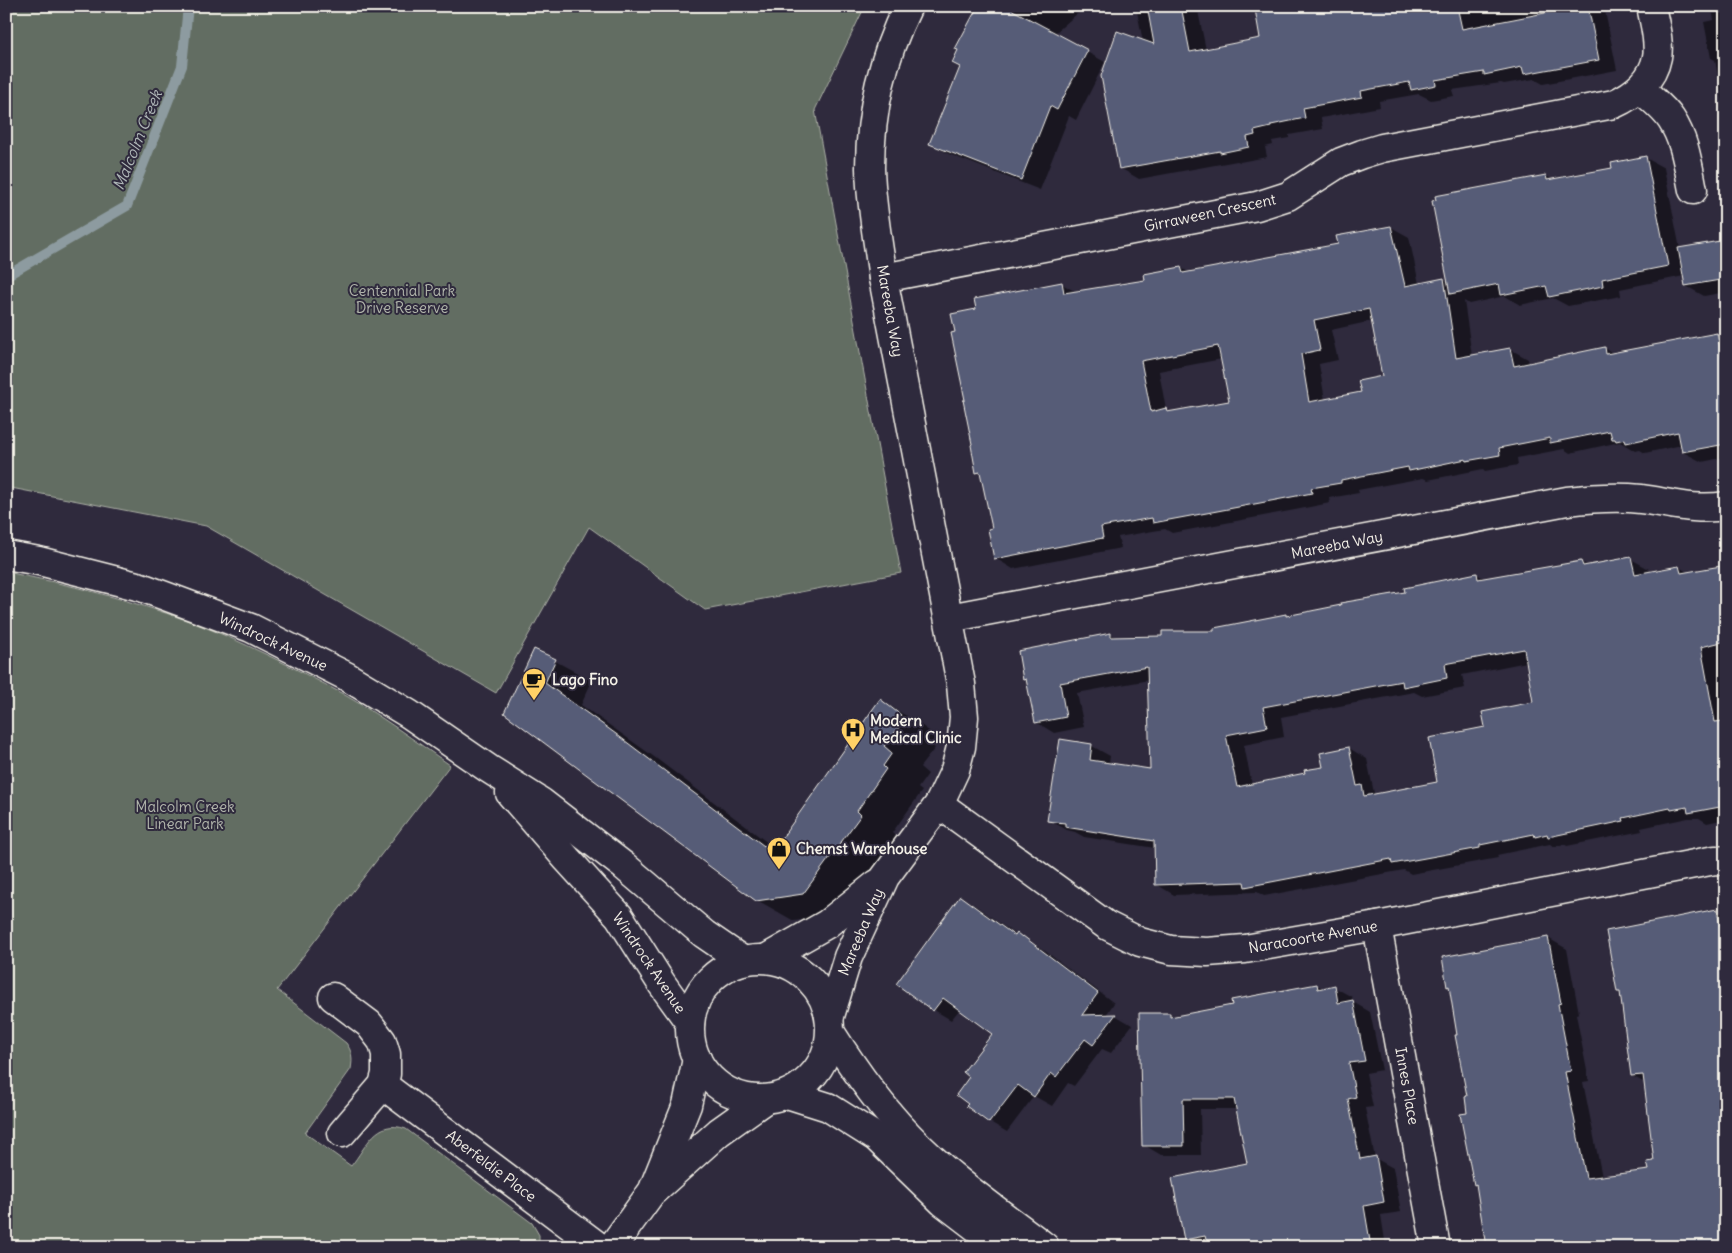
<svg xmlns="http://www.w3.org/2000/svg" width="1732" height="1253" viewBox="0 0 1732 1253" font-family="Delius,sans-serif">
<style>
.green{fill:#626d62;stroke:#abafa5}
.shadow{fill:#0007;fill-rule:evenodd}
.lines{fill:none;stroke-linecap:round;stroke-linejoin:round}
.stream{stroke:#8d9ba0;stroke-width:10}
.building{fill:#565b77;stroke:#f4f1e8;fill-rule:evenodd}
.street-casing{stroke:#f4f1e8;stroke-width:31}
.secondary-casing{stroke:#f4f1e8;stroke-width:31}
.street{stroke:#2f2a3d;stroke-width:28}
.secondary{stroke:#2f2a3d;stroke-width:28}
.labels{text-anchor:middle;stroke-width:4;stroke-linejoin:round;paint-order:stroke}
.street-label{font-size:15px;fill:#f4f1e8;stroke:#2f2a3d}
.park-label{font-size:15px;fill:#b2b6ac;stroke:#2f2a3d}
.poi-label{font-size:15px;font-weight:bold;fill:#f4f1e8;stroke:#2f2a3d;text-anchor:start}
.water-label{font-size:16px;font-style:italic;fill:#afb7b8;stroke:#2f2a3d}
</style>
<rect width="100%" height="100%" fill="#2f2a3d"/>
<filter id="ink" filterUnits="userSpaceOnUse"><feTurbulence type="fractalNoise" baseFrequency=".02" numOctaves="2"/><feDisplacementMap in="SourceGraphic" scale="10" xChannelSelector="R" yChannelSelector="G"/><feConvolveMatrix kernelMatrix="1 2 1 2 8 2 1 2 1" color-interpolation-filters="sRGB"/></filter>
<g filter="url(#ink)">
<g class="green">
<polygon points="6,6 865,6 815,110 901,573 705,610 589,527 496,693 206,526 6,487"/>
<path d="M 6,572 C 68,584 130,600 189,621 C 240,640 295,668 343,694 C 380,715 415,741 450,765 L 277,990 L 346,1043 C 352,1051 353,1058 351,1069 L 305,1133 L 351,1166 C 367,1146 376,1118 406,1129 L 532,1223 L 539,1235 L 539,1247 L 6,1247 Z"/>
</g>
<g class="shadow">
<polygon points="982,6 1086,6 1054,34 1105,62 1076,120 1069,116 1040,190 949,154 931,144 961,67"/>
<polygon points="1136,6 1197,6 1206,50 1262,39 1255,6 1604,6 1617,70 1543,84 1534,79 1504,84 1501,83 1452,90 1454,96 1431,100 1419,94 1379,101 1380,107 1321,118 1323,129 1289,135 1289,138 1272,141 1273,145 1265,147 1267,157 1240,162 1237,161 1139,179 1120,168 1143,42"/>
<polygon points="1711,6 1726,6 1726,119 1715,60 1711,58 1704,22 1714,20"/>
<path d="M 1646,158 L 1664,168 L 1680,249 L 1726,241 L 1726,292 L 1704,296 L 1686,286 L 1684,276 L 1620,289 L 1621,296 L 1568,306 L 1553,298 L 1520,305 L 1505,296 L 1469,304 L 1464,301 L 1472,356 L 1510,349 L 1528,359 L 1529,364 L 1605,348 L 1614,354 L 1717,335 L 1726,340 L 1726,457 L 1702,462 L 1683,452 L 1682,445 L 1645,453 L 1640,450 L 1635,451 L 1620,442 L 1570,453 L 1564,449 L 1517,458 L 1518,465 L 1485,471 L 1483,469 L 1428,480 L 1423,478 L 1358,490 L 1359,493 L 1329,498 L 1330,503 L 1295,510 L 1172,533 L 1165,529 L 1118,537 L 1121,548 L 1013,569 L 995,558 L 993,529 L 982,475 L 977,472 L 956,333 L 977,310 L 1062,284 L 1076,292 L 1146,281 L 1181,268 L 1190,273 L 1339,245 L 1391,227 L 1409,237 L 1419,284 L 1444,279 L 1449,282 L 1546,176 L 1553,180 L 1614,169 ZM 1372,321 L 1383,377 L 1362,393 L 1325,400 L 1319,364 L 1338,360 L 1331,330 ZM 1222,359 L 1230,402 L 1171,413 L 1166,410 L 1159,371 Z"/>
<path d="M 1631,559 L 1649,569 L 1650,573 L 1679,567 L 1689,573 L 1726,566 L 1726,819 L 1707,823 L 1699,818 L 1688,818 L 1641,828 L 1642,831 L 1567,846 L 1564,844 L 1554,847 L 1550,844 L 1497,855 L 1498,858 L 1411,874 L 1404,870 L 1264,896 L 1257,892 L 1174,895 L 1156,884 L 1155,848 L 1084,837 L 1075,832 L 1067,830 L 1049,820 L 1061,741 L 1092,746 L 1110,756 L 1109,764 L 1151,771 L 1149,680 L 1077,693 L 1084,727 L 1054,733 L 1036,722 L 1028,681 L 1024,679 L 1110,634 L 1117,638 L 1163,637 L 1215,632 L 1286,615 L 1289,617 L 1406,593 L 1477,574 L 1485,579 L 1581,562 L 1589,566 ZM 1527,662 L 1535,703 L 1486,728 L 1439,783 L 1377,795 L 1374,793 L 1367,759 L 1349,748 L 1324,768 L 1306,774 L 1252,785 L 1244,745 L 1284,737 L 1281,717 L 1414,692 L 1422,696 L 1465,688 L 1462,675 Z"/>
<polygon points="535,650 592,681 581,705 653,756 776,849 881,701 917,722 937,737 931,745 935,748 920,767 928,774 918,788 922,791 892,833 897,837 840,914 794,921 757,900 505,712"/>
<polygon points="960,897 977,907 1017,936 1024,938 1041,948 1114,1003 1106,1015 1115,1015 1132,1025 1111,1053 1102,1049 1074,1086 1068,1083 1052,1106 1034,1096 1007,1132 990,1122 968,1106 971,1076 994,1034 960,1009 951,1020 934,1010 898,984"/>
<polygon points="1717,911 1726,916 1726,1247 1475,1184 1468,1097 1548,938 1567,949 1579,1013 1576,1014 1589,1081 1583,1082 1602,1177 1650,1171 1655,1162 1645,1083 1632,1076 1621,993 1618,991"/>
<polygon points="1317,985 1324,989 1334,987 1352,997 1353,1002 1370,1012 1382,1070 1366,1073 1373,1107 1365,1108 1375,1158 1393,1168 1401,1212 1381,1215 1386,1247 1199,1247 1185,1239 1248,1164 1237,1109 1200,1109 1201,1155 1161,1155 1144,1145 1170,1014 1175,1017 1234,1006 1233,1001"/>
</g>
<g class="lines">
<polyline class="stream" points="6,276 127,206 182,66 188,6"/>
</g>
<g class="building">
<polygon points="978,6 1005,6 1088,50 1057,110 1050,106 1021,180 929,144 960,67 952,63 958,50 955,49"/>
<polygon points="1147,6 1181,6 1190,52 1260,38 1255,9 1270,6 1457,6 1462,29 1555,11 1554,6 1588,6 1599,60 1524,74 1522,67 1484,75 1484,72 1435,80 1436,85 1411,90 1409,82 1361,91 1362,97 1303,108 1305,118 1271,125 1271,127 1254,131 1255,135 1247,137 1249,147 1220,153 1220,151 1119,169 1101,76 1117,31 1154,44"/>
<polygon points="1646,156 1668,266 1602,279 1603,286 1549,297 1546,286 1501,295 1499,284 1450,294 1432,201 1436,200 1435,196 1546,175 1547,180 1612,168 1611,163"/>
<path d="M 1391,226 L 1405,286 L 1444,278 L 1456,358 L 1510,348 L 1514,366 L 1605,347 L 1606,354 L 1717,333 L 1726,377 L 1726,444 L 1682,452 L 1678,432 L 1626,443 L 1625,439 L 1616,441 L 1615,439 L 1612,439 L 1610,431 L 1550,443 L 1550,438 L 1499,448 L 1500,455 L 1466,461 L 1466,459 L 1409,471 L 1408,467 L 1341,480 L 1341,483 L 1311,488 L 1312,493 L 1276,500 L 1153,523 L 1152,518 L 1101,527 L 1103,538 L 994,559 L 988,529 L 992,528 L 980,472 L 976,473 L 971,445 L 972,444 L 963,400 L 965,400 L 951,333 L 955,332 L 951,314 L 976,309 L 974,299 L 1062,282 L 1064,293 L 1145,280 L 1144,274 L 1181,267 L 1183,273 L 1338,244 L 1336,236 ZM 1369,309 L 1382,376 L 1358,381 L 1361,392 L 1309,402 L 1301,354 L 1320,350 L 1314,320 ZM 1218,346 L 1229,401 L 1167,412 L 1166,408 L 1151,412 L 1141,361 Z"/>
<polygon points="1726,240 1726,279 1685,286 1678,248"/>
<path d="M 1631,557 L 1635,574 L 1679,566 L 1681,573 L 1721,566 L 1726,590 L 1726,641 L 1701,647 L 1715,722 L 1723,721 L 1726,737 L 1726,800 L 1719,801 L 1720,807 L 1688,813 L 1687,807 L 1671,810 L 1670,808 L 1623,818 L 1624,821 L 1548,837 L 1547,834 L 1535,837 L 1534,834 L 1480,845 L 1480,848 L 1392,864 L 1391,859 L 1245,887 L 1244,882 L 1155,885 L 1154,841 L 1065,827 L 1065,823 L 1047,821 L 1060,739 L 1092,744 L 1090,760 L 1150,769 L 1147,667 L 1060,683 L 1066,717 L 1035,723 L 1026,679 L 1023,680 L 1018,651 L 1111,633 L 1111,637 L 1162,636 L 1162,631 L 1214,631 L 1214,628 L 1286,614 L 1286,616 L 1341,605 L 1340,603 L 1405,592 L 1404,588 L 1477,573 L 1478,579 L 1581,561 L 1583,566 ZM 1524,649 L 1533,702 L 1482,712 L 1485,727 L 1429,738 L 1437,782 L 1364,796 L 1362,785 L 1357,786 L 1349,747 L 1320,753 L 1323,767 L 1304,770 L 1305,773 L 1237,787 L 1226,735 L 1267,727 L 1263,707 L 1402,681 L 1403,687 L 1447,678 L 1445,664 Z"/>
<polygon points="534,649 556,659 545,683 616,734 772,852 880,699 901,715 895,723 900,726 884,746 892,753 883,766 886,769 857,811 861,815 803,894 756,901 504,713"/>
<polygon points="960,896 1015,936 1017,933 1022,937 1023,936 1098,993 1082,1015 1116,1014 1093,1045 1085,1039 1056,1077 1051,1073 1034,1097 1018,1085 989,1123 966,1106 968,1104 956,1095 969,1077 963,1072 992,1034 943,998 933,1011 896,984"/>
<polygon points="1717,909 1720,926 1726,925 1726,1247 1486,1247 1476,1184 1474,1185 1460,1114 1467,1113 1465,1097 1467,1096 1455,1035 1457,1035 1449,986 1447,987 1442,957 1548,937 1561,1003 1558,1004 1571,1071 1565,1072 1586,1178 1649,1170 1647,1162 1654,1161 1643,1075 1631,1076 1620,992 1617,992 1606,931"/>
<polygon points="1317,984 1318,989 1335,985 1338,1003 1353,1000 1365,1061 1349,1063 1356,1097 1348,1099 1360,1159 1376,1156 1384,1202 1364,1206 1371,1247 1208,1247 1205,1236 1184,1240 1172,1178 1247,1163 1234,1099 1183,1099 1184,1146 1142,1146 1139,1013 1170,1013 1170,1017 1232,1005 1231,1000"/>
</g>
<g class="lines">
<defs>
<g id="street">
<path d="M 1640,88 C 1650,98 1663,107 1671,119 C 1685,140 1688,165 1693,190"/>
<path d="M 883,278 L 1257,206 L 1288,196 L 1341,162 L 1362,154 L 1382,148 L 1614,104 C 1634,95 1653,80 1657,57 C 1660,41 1654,22 1651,6"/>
<path d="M 949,618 L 1567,501 C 1592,498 1615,496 1641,499 C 1671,503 1694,511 1726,506"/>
<polyline points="939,804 1106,925 1140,942 1171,950 1207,952 1245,949 1377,926 1715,860 1726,861"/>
<polyline points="1377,926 1436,1247"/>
<polyline points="767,958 827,924 877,884"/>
<polyline points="333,997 369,1024 382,1041 386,1054 386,1074 383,1085 342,1133"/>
<path d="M 830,1016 L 848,957 L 885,877 L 939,804 L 955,770 L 961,747 L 964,717 L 961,684 L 883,278 C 878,242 871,205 870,168 C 870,112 883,56 908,6"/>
<polyline points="383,1085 599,1247"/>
<polyline points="654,1187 687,1105 697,1059"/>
<polyline points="612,1247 651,1193 719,1132 764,1100"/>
</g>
<g id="secondary">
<polyline points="6,555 39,561 141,587 251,628 346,676 409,714 489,769 541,802 624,866 704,934 742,960"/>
<polyline points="510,793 567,859 619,916 662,984 690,1023"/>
<circle cx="760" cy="1029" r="70"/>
<path d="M 831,1033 C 854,1069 879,1105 909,1136 C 949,1178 999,1212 1045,1247"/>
<polyline points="787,1094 828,1107 877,1138 943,1202 1002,1247"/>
</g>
</defs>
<use href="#street" class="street-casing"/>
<use href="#secondary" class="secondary-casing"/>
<use href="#street" class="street"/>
<use href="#secondary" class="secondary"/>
</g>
</g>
<defs>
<symbol id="cafe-pin" viewBox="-11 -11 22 30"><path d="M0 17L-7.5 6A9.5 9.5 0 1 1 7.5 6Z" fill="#ffd166" stroke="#2f2a3d"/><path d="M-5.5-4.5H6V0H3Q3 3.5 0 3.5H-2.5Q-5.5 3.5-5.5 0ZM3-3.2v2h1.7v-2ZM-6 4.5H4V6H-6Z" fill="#111"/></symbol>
<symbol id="hospital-pin" viewBox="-11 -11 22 30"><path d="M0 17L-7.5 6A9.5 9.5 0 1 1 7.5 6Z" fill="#ffd166" stroke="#2f2a3d"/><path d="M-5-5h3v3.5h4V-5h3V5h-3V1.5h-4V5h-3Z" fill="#111"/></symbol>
<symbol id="shop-pin" viewBox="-11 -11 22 30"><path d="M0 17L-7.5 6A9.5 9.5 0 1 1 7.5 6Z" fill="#ffd166" stroke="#2f2a3d"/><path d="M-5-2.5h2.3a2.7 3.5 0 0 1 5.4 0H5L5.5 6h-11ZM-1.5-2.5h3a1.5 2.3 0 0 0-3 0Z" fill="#111"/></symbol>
</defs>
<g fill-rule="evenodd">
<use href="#cafe-pin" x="520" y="666" width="28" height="38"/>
<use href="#hospital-pin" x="839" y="716" width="28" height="38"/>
<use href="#shop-pin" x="765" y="835" width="28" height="38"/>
</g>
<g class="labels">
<g class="street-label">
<text transform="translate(1210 213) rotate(-12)" y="5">Girraween Crescent</text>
<text transform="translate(890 311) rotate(80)" y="5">Mareeba Way</text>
<text transform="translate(1337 545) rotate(-11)" y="5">Mareeba Way</text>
<text transform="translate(273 642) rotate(25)" y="5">Windrock Avenue</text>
<text transform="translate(861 932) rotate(-67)" y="5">Mareeba Way</text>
<text transform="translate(1313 937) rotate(-10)" y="5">Naracoorte Avenue</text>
<text transform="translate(649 963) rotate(56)" y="5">Windrock Avenue</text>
<text transform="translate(1407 1086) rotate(80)" y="5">Innes Place</text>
<text transform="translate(491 1166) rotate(37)" y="5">Aberfeldie Place</text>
</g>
<g class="park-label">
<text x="402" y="296">Centennial Park<tspan x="402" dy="17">Drive Reserve</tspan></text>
<text x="185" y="812">Malcolm Creek<tspan x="185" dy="17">Linear Park</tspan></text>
</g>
<g class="poi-label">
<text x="552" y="685">Lago Fino</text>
<text x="870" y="726">Modern<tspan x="870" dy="17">Medical Clinic</tspan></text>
<text x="796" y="854">Chemst Warehouse</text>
</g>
<g class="water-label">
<text transform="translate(137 140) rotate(-68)" y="6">Malcolm Creek</text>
</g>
</g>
<rect width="1732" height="1253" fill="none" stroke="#2f2a3d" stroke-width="25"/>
<rect x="12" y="12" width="1707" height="1228" fill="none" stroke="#f4f1e8" stroke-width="2" filter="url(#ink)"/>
</svg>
